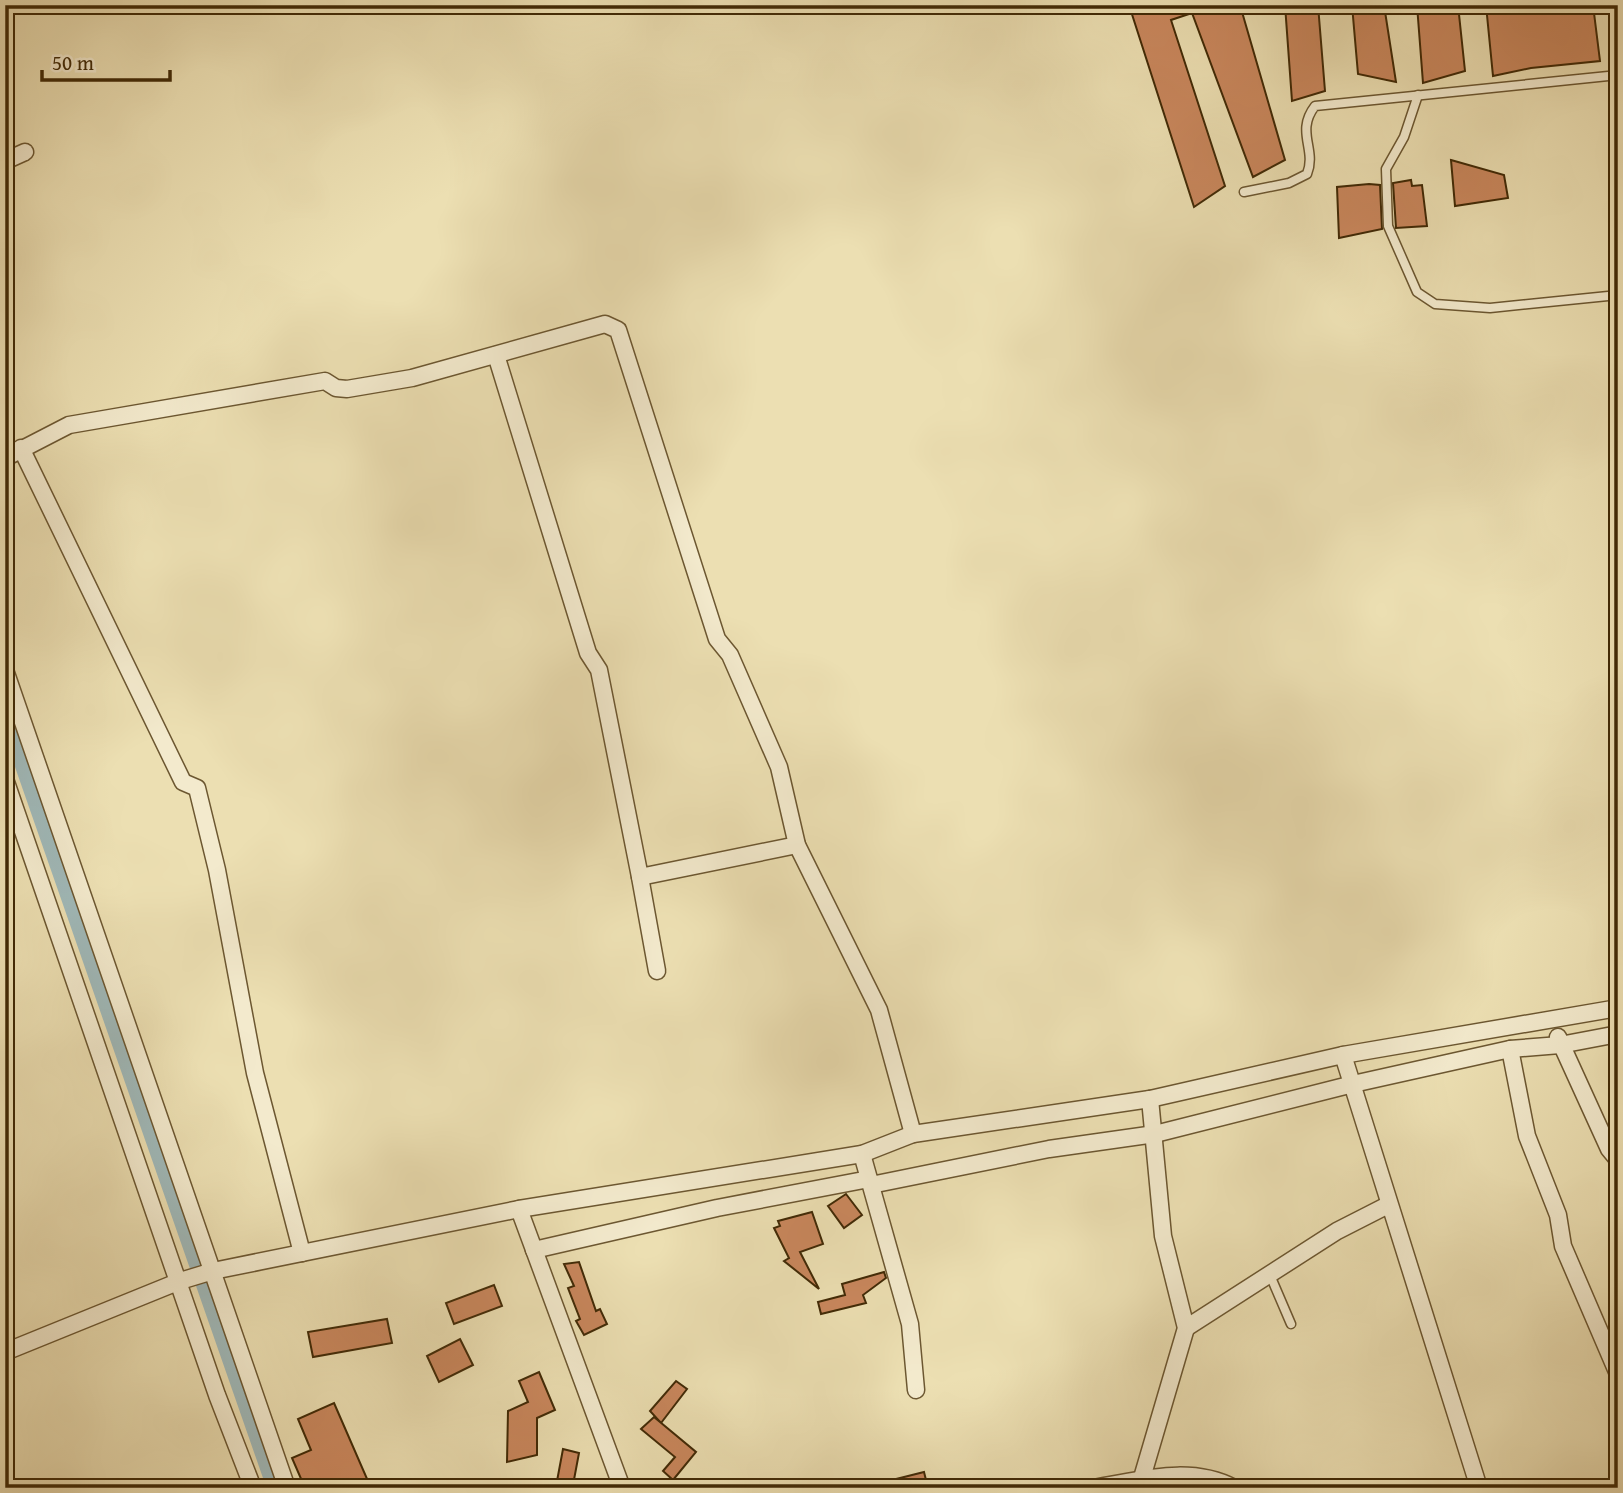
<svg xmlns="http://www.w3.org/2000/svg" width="1623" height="1493" viewBox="0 0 1623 1493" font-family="'Gentium Book Plus',serif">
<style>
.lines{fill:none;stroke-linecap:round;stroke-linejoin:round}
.canal{stroke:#a0b9b9;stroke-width:18}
.building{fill:#c9875d;stroke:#412a06;stroke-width:2}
.lane-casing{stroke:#6c5731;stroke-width:11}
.street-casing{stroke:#6c5731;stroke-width:19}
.lane{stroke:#f3eacd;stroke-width:8}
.street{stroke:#f3eacd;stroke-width:16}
</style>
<rect width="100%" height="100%" fill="#ecdfb2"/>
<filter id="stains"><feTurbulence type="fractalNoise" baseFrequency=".00286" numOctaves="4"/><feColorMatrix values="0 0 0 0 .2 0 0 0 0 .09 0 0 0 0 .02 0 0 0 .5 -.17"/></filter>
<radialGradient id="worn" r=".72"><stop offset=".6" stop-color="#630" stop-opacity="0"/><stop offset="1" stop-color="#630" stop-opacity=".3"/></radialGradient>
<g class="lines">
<polyline class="canal" points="5,711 276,1488"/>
</g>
<g class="building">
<polygon points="1129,5 1240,5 1285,160 1253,177 1192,13 1171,20 1225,186 1194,207"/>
<polygon points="1285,5 1318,5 1325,91 1292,101"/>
<polygon points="1352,5 1384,5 1396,82 1358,74"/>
<polygon points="1417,5 1458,5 1465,71 1423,83"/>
<polygon points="1486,5 1593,5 1600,61 1531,68 1493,76"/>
<polygon points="1451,160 1504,175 1508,198 1455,206"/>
<polygon points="1411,180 1412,186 1422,185 1427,226 1396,228 1393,183"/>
<polygon points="1369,184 1380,185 1382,229 1339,238 1337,187"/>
<polygon points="846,1194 862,1215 844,1228 828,1206"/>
<polygon points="812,1212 823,1244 800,1252 819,1289 784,1261 789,1258 774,1228 780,1226 778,1221"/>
<polygon points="579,1262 596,1311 600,1309 607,1324 584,1335 576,1321 580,1319 568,1288 574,1286 564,1264"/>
<polygon points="884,1272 886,1278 863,1295 866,1303 821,1314 818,1302 845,1295 842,1284"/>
<polygon points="494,1285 502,1306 454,1324 446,1303"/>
<polygon points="387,1319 392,1343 313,1357 308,1332"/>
<polygon points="460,1339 473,1365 439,1382 427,1356"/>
<polygon points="539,1372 555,1410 537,1418 537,1455 507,1462 508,1411 528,1402 519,1381"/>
<polygon points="676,1381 687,1389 661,1423 650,1411"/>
<polygon points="334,1403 371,1488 305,1488 292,1458 311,1450 298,1419"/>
<polygon points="654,1417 696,1452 673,1480 663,1471 675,1457 641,1429"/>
<polygon points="563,1449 579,1453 573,1485 557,1481"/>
<polygon points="924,1472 928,1488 881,1488 880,1483"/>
</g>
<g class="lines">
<defs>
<g id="lane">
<polyline points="1418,95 1404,137 1386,169 1388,226 1417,292 1435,304 1490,308 1618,295"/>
<path d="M 1244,192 L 1289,183 L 1307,174 C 1317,149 1295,132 1315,106 L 1618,75"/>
<polyline points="1270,1275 1291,1324"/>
</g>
<g id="street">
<polyline points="5,161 25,152"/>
<polyline points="496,355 588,653 599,670 640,877 797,845"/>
<polyline points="21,448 183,782 197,788 217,870 255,1073 302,1253"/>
<polyline points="5,458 69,425 325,381 336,388 347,389 412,378 605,324 618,330 717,639 730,655 779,767 797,845 879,1010 913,1134"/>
<polyline points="5,670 287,1488"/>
<polyline points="5,779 217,1395 253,1488"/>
<polyline points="640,877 657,971"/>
<polyline points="1558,1037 1609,1149 1618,1160"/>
<polyline points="1510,1049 1527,1136 1558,1215 1563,1246 1618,1374"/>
<polyline points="1343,1055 1479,1488"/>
<polyline points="862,1154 910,1324 916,1390"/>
<polyline points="871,1185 1049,1149 1155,1134 1353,1084 1510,1049 1560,1045 1618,1034"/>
<polyline points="519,1209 622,1488"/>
<polyline points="534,1250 717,1208 869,1179"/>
<polyline points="1186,1328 1337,1231 1388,1205"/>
<polyline points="5,1352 180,1281 213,1271 519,1209 862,1154 913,1134 1150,1099 1343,1055 1618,1008"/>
<path d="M 1092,1488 C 1139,1481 1189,1464 1234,1488"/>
<polyline points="1139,1488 1186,1328 1163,1236 1150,1099"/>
<polyline points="1613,1488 1618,1486"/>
</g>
</defs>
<use href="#lane" class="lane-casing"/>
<use href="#street" class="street-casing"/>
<use href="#lane" class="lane"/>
<use href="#street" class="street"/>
</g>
<rect width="1623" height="1493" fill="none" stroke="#ecdfb2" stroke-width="28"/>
<rect x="7" y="7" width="1609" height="1479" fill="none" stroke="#412a06" stroke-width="3.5"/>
<rect x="14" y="14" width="1595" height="1465" fill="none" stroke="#412a06" stroke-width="2"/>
<path d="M42 70v10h128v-10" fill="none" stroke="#412a06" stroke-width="3.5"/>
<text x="52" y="70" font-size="21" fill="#412a06" stroke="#f3eacd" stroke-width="5" paint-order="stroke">50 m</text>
<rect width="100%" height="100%" filter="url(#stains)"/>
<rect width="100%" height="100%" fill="url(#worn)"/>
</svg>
